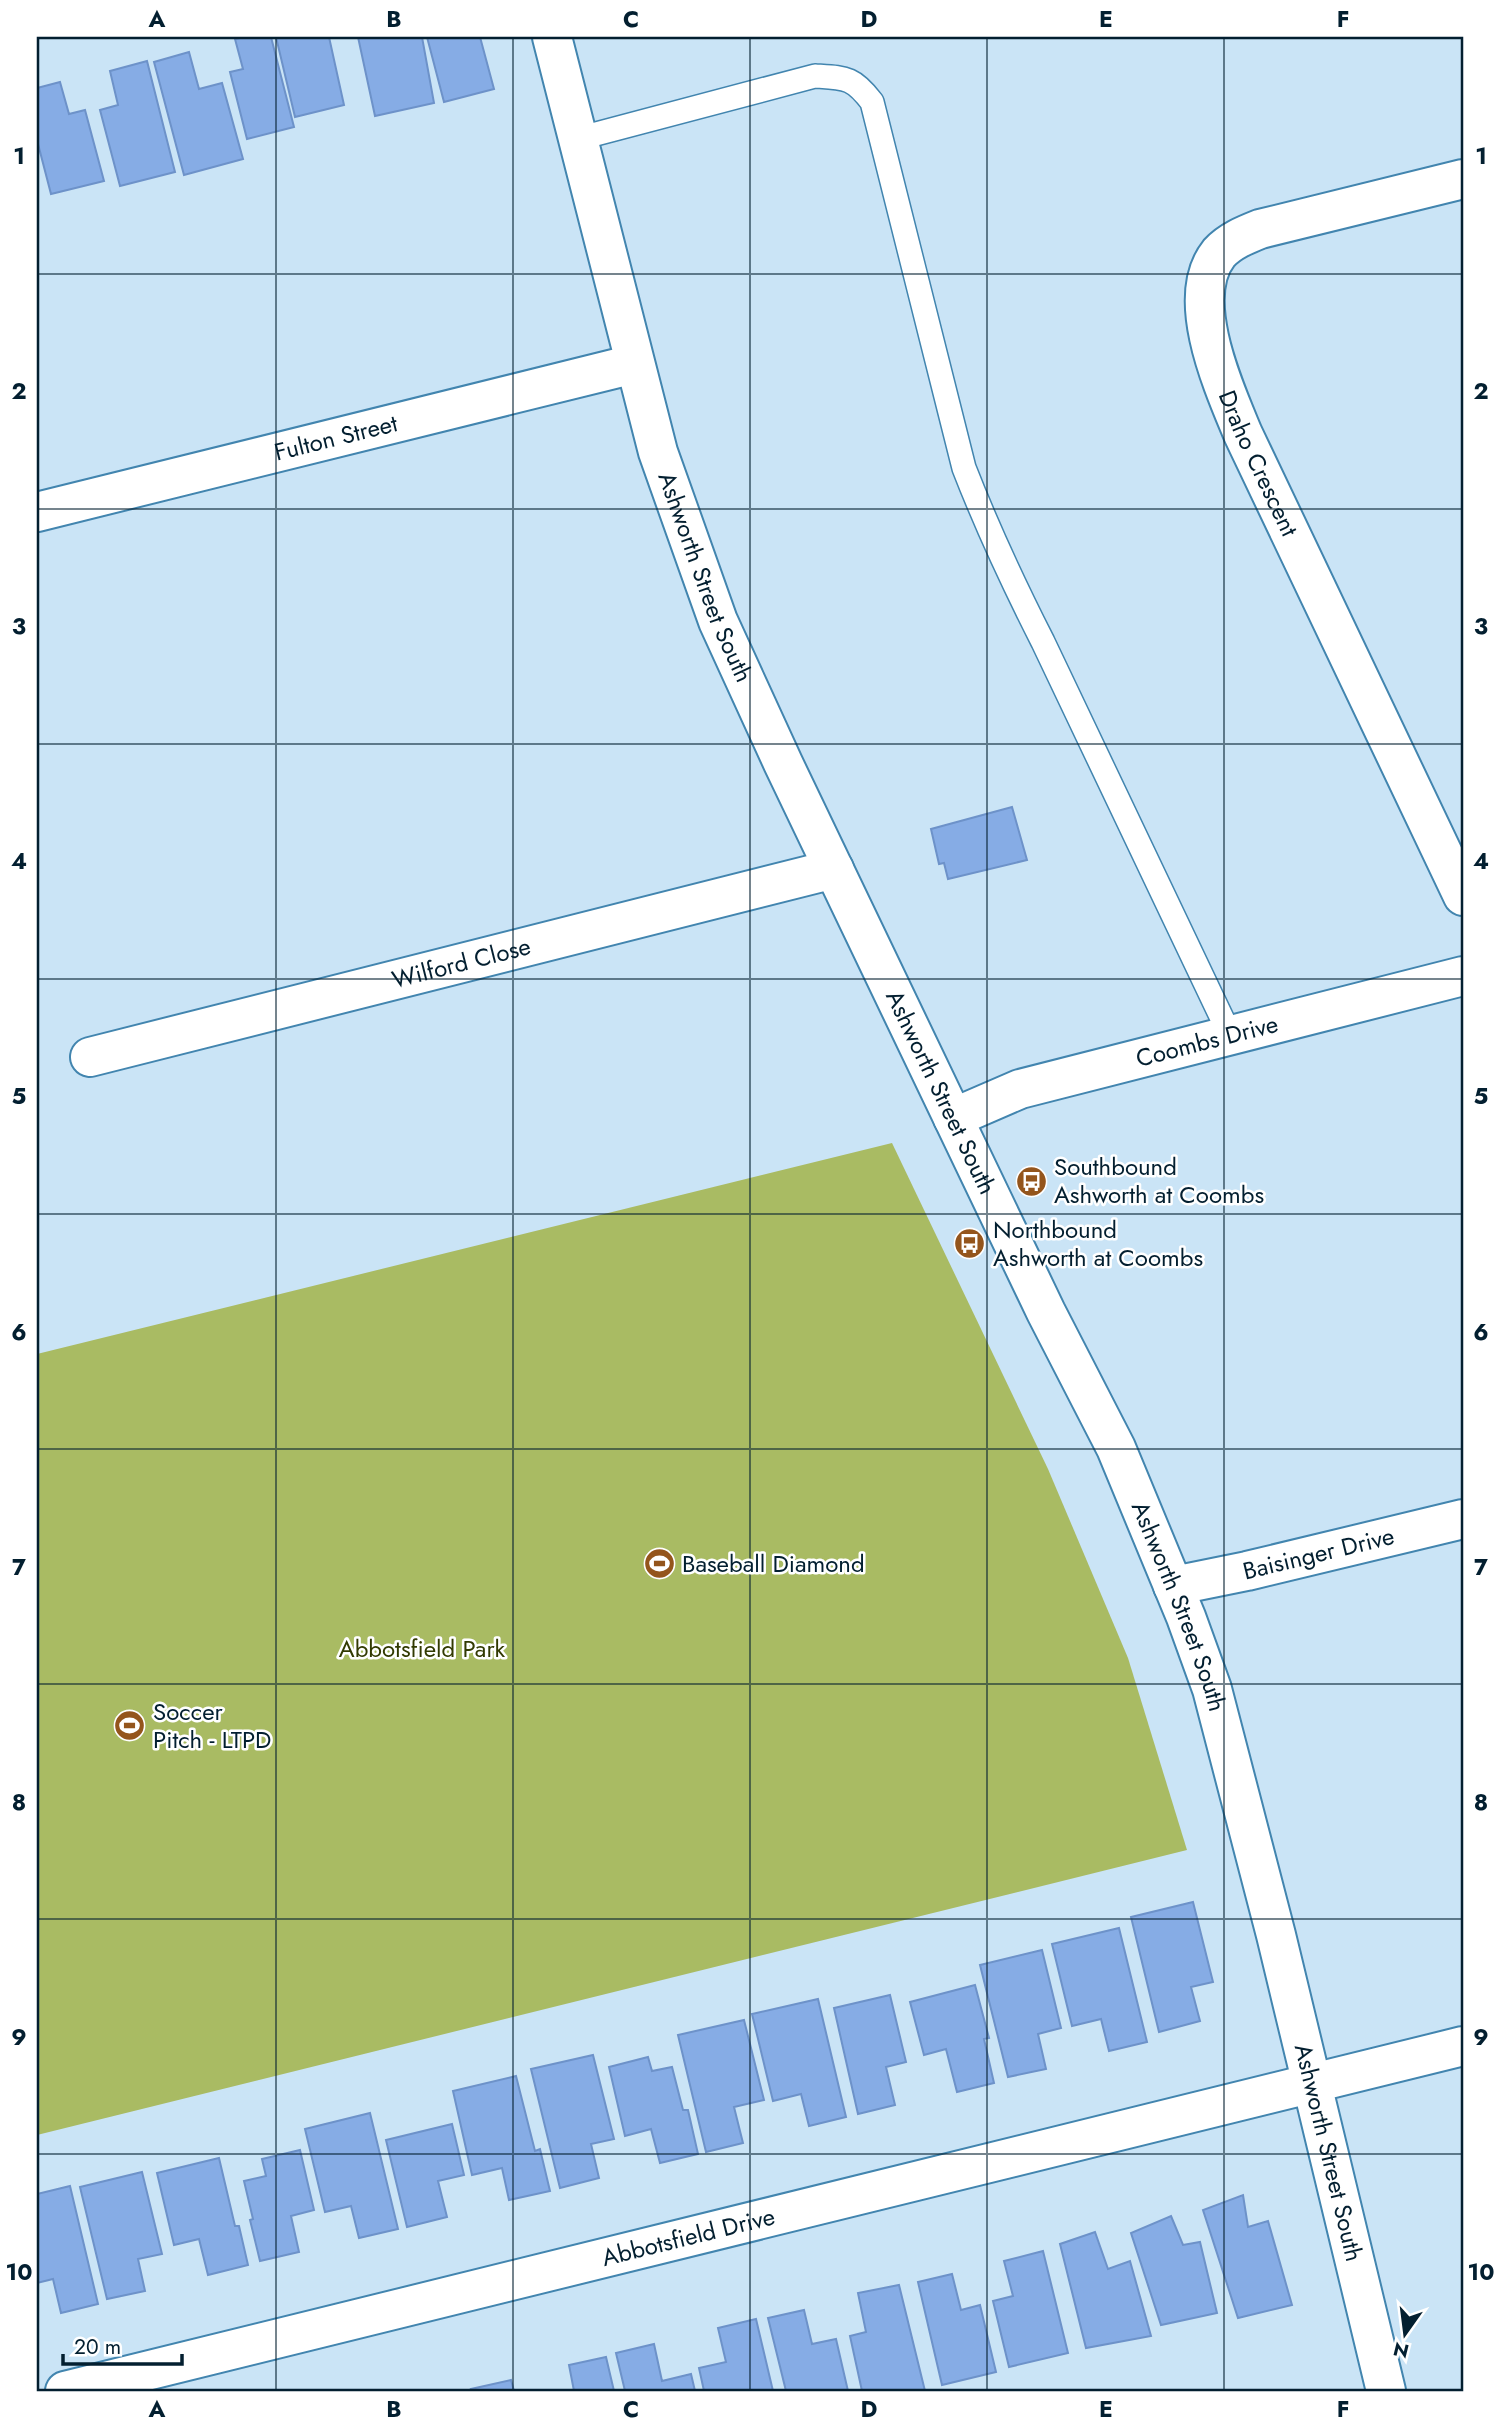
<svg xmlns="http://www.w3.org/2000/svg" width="1500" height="2428" viewBox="0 0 1500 2428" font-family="Jost,sans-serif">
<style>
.green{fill:#a9bb63}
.building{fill:#86ace5;stroke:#6d92c9;stroke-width:2}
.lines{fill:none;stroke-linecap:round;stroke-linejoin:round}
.lane-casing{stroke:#4285af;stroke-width:26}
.street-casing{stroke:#4285af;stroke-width:42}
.lane{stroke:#fff;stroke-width:23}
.street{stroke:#fff;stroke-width:38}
.grid{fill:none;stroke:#031f30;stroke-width:2;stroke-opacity:0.55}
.labels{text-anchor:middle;stroke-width:5;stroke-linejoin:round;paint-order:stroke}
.street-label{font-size:24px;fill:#031f30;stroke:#fff}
.poi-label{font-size:24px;fill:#031f30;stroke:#fff;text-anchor:start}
.park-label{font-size:24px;fill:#323a02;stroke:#fff}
.neatline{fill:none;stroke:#031f30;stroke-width:2.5}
.grid-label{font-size:23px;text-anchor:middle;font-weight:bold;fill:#031f30}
</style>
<rect width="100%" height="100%" fill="#cae4f6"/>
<polygon class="green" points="892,1143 1048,1469 1128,1658 1187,1850 37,2135 37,1354"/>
<g class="building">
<polygon points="245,37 271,37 294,127 247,139 230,72 243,69 235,39"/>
<polygon points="276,37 329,37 344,105 295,117"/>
<polygon points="358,37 422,37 434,103 375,116"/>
<polygon points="427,37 480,37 494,89 444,102"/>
<polygon points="189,52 199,89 222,83 243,159 184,175 154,62"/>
<polygon points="147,61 175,172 120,186 100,110 118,105 110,71"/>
<polygon points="60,82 69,114 85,110 104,181 51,194 37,140 37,88"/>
<polygon points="1012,807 1027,860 948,879 944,863 939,864 931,829"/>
<polygon points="1193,1902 1213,1982 1191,1987 1200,2021 1159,2032 1131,1917"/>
<polygon points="1119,1928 1147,2042 1109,2051 1101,2019 1072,2026 1052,1944"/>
<polygon points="1042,1950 1061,2028 1038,2034 1046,2069 1008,2077 980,1965"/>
<polygon points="975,1985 989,2038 984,2039 994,2083 957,2092 946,2049 924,2055 910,2002"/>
<polygon points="890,1995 906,2062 886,2067 895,2105 858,2114 834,2008"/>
<polygon points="818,1999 846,2117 809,2126 801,2094 773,2101 752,2014"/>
<polygon points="744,2020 764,2100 734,2107 743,2143 706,2152 678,2035"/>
<polygon points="593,2055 614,2139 591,2144 599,2178 560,2188 531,2069"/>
<polygon points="648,2057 652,2071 672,2067 683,2110 688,2110 698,2154 660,2163 651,2129 625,2136 609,2067"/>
<polygon points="516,2076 535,2151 540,2149 550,2191 509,2200 502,2168 472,2175 453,2091"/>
<polygon points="370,2113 398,2229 359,2238 351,2206 325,2212 305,2129"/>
<polygon points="452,2124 464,2175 438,2181 447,2217 407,2227 386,2140"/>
<polygon points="300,2150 314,2210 291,2216 299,2252 260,2261 250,2220 253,2219 244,2181 266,2176 262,2159"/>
<polygon points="219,2158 235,2226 239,2226 248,2265 208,2275 199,2239 174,2245 157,2173"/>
<polygon points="142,2172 162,2254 138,2259 145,2291 107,2299 80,2187"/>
<polygon points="70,2186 98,2304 61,2313 53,2279 37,2283 37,2194"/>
<polygon points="1243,2195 1248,2227 1268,2221 1292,2305 1238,2318 1203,2210"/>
<polygon points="1171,2216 1183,2245 1200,2242 1217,2313 1161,2325 1131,2233"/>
<polygon points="1095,2232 1108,2269 1130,2261 1151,2336 1086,2348 1060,2244"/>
<polygon points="1043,2251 1068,2353 1009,2367 993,2301 1013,2296 1004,2261"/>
<polygon points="952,2274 961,2310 980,2305 996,2372 942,2385 918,2282"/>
<polygon points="899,2285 925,2391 862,2391 850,2336 866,2332 858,2293"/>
<polygon points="804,2310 812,2344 836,2339 848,2391 786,2391 768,2318"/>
<polygon points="756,2319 773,2391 704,2391 699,2368 726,2362 718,2328"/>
<polygon points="654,2344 662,2381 691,2374 695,2391 625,2391 616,2353"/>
<polygon points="606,2357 614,2391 574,2391 569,2365"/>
<polygon points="511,2380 514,2391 472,2391 471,2389"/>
</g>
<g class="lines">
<defs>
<path id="lane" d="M 577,139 L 815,76 C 846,78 853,77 872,102 L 964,468 C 987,527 1014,585 1043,642 L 1230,1035"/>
<g id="street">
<path id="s1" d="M 552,37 L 658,452 L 718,621 L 783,763 L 1046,1312 L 1116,1448 L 1186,1617 L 1212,1689 L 1276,1935 L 1386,2391"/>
<path id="s2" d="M 1463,179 L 1260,229 C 1245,235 1230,241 1219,253 C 1183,298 1224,388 1243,434 L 1463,896"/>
<path id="s3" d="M 37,512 L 634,364"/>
<path id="s4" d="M 90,1057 L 834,869"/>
<path id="s5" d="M 953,1118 L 1020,1089 L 1463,976"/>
<path id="s6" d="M 1173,1586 L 1247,1571 L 1463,1519"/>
<path id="s7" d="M 65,2391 L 1463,2046"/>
</g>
</defs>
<use href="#lane" class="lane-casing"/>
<use href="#street" class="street-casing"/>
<use href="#lane" class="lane"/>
<use href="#street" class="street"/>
</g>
<path class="grid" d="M 276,37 L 276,2391M 513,37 L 513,2391M 750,37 L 750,2391M 987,37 L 987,2391M 1224,37 L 1224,2391M 37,274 L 1463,274M 37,509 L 1463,509M 37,744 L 1463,744M 37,979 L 1463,979M 37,1214 L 1463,1214M 37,1449 L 1463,1449M 37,1684 L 1463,1684M 37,1919 L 1463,1919M 37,2154 L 1463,2154"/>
<defs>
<symbol id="bus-disc" viewBox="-11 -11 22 22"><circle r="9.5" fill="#94551c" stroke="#fff"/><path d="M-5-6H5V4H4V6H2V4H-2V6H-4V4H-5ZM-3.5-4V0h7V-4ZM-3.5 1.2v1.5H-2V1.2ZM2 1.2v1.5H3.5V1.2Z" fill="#fff"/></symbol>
<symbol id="stadium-disc" viewBox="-11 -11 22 22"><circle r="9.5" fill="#94551c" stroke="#fff"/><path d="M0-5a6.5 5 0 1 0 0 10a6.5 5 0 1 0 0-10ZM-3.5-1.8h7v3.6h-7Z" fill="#fff"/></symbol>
</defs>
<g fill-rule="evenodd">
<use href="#bus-disc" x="1014" y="1164" width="35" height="35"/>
<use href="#bus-disc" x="952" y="1226" width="35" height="35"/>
<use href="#stadium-disc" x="642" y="1546" width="35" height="35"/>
<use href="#stadium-disc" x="112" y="1708" width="35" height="35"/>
</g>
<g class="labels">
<g class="street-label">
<text dy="8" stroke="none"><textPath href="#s3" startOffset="308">Fulton Street</textPath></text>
<text dy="8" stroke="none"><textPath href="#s2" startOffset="480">Draho Crescent</textPath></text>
<text dy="8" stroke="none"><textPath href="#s1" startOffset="562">Ashworth Street South</textPath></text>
<text dy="8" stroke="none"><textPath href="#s4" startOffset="383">Wilford Close</textPath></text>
<text dy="8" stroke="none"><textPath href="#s5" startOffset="266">Coombs Drive</textPath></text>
<text dy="8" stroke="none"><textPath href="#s1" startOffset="1129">Ashworth Street South</textPath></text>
<text dy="8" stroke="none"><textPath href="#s6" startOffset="149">Baisinger Drive</textPath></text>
<text dy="8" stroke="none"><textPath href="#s1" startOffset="1696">Ashworth Street South</textPath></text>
<text dy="8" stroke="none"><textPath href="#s1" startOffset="2263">Ashworth Street South</textPath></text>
<text dy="8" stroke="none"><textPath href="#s7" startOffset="642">Abbotsfield Drive</textPath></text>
</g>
<g class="poi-label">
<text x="1054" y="1175">Southbound<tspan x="1054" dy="28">Ashworth at Coombs</tspan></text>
<text x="993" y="1238">Northbound<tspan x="993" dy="28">Ashworth at Coombs</tspan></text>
<text x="682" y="1572">Baseball Diamond</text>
<text x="153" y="1720">Soccer<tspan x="153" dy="28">Pitch - LTPD</tspan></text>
</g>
<g class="park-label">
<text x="422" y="1657">Abbotsfield Park</text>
</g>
</g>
<rect width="1500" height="2428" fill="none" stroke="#ffffff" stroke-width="77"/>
<g transform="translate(1405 2334) rotate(194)" stroke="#ffffff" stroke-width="5" paint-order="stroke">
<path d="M0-5L12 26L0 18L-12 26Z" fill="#031f30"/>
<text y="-10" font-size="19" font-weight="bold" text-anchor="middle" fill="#031f30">N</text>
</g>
<path d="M63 2354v10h119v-10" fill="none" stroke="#031f30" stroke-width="3.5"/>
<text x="74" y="2354" font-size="21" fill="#031f30" stroke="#ffffff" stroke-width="5" paint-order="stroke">20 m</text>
<rect x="38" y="38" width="1424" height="2352" class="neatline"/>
<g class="grid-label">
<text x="157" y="27">A</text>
<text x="394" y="27">B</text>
<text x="631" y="27">C</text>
<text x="869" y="27">D</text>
<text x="1106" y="27">E</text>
<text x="1343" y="27">F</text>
<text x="19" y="164">1</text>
<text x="1481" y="164">1</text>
<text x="19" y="399">2</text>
<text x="1481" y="399">2</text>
<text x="19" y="634">3</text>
<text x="1481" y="634">3</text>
<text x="19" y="869">4</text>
<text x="1481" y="869">4</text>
<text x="19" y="1104">5</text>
<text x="1481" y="1104">5</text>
<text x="19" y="1340">6</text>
<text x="1481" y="1340">6</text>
<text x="19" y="1575">7</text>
<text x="1481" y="1575">7</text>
<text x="19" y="1810">8</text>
<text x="1481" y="1810">8</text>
<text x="19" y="2045">9</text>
<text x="1481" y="2045">9</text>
<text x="19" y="2280">10</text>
<text x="1481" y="2280">10</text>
<text x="157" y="2417">A</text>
<text x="394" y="2417">B</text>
<text x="631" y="2417">C</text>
<text x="869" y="2417">D</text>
<text x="1106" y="2417">E</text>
<text x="1343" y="2417">F</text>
</g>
</svg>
